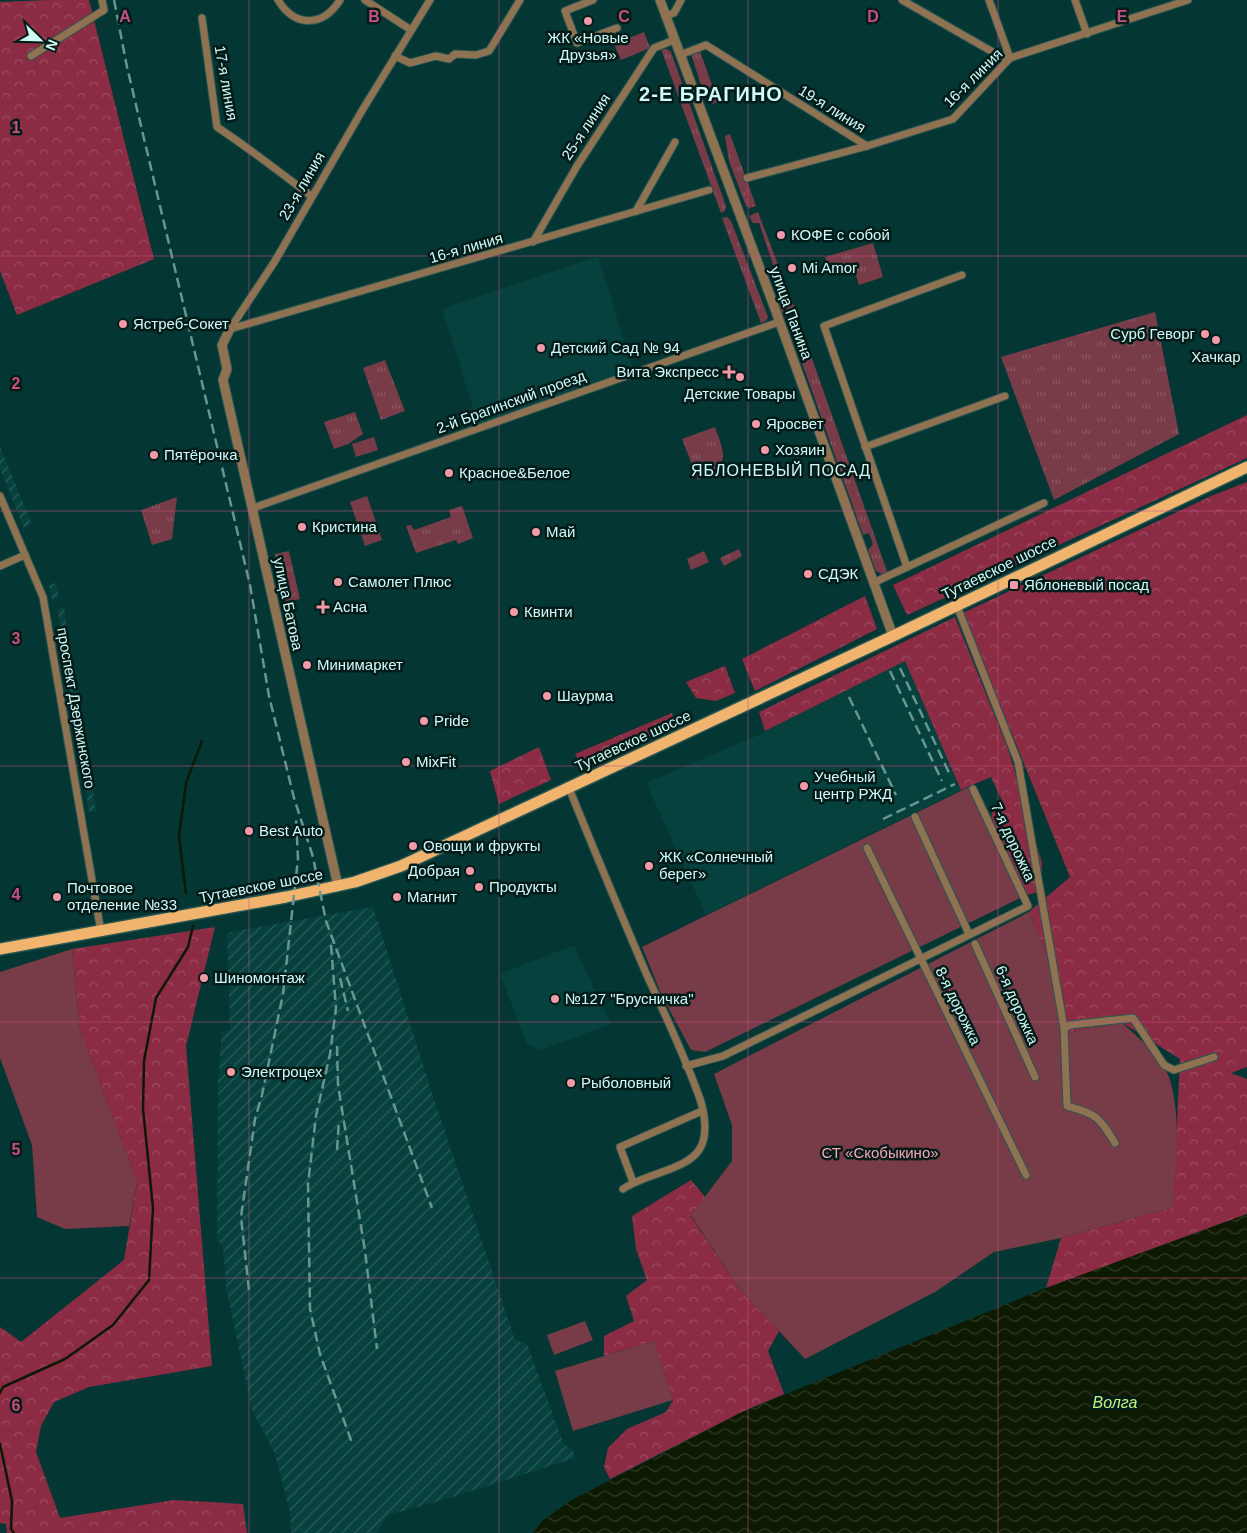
<svg xmlns="http://www.w3.org/2000/svg" width="1247" height="1533" viewBox="0 0 1247 1533" font-family="Helvetica,sans-serif">
<style>
.built{fill:#06413d}
.industrial{fill:url(#industrial-furrows)}
.grass{fill:url(#grass-tufts)}
.forest{fill:url(#forest-crowns)}
.garden{fill:#773c48}
.water{fill:url(#water-waves)}
.lines{fill:none;stroke-linecap:round;stroke-linejoin:round}
.stream{stroke:#0d1900;stroke-width:2.5}
.minor-casing{stroke:#255552;stroke-width:9}
.tertiary-casing{stroke:#255552;stroke-width:11}
.primary-casing{stroke:#255552;stroke-width:14}
.minor{stroke:#8f7251;stroke-width:7}
.tertiary{stroke:#8f7251;stroke-width:9}
.primary{stroke:#f0b46f;stroke-width:11}
.rail{stroke:#689692;stroke-width:2.5;stroke-dasharray:10 5;stroke-linecap:butt}
.grid{fill:none;stroke:#c65082;stroke-width:1;stroke-opacity:0.55}
.poi-dot{fill:#f39aa9;stroke:#011b19;stroke-width:2}
.labels{text-anchor:middle;stroke-width:5;stroke-linejoin:round;paint-order:stroke}
.poi-label{font-size:15px;fill:#d2faf6;stroke:#011b19;text-anchor:start}
.street-label{font-size:15px;fill:#d2faf6;stroke:#011b19}
.park-label{font-size:15px;fill:#f7a7b4;stroke:#011b19}
.neighbourhood-label{font-size:16px;letter-spacing:1px;fill:#d2faf6;stroke:#011b19}
.water-label{font-size:16px;font-style:italic;fill:#bef47b;stroke:#011b19}
.district-label{font-size:20px;font-weight:bold;letter-spacing:1px;fill:#d2faf6;stroke:#011b19}
.grid-label{font-size:16px;text-anchor:middle;font-weight:bold;fill:#c65082;stroke:#011b19;stroke-width:5;stroke-linejoin:round;paint-order:stroke}
</style>
<defs>
<pattern id="industrial-furrows" width="10" height="10" patternUnits="userSpaceOnUse" patternTransform="scale(1.25)"><rect width="10" height="10" fill="#06413d"/><path d="M-1 1l2-2M0 10L10 0M9 11l2-2" fill="none" stroke="#295d5a"/></pattern>
<pattern id="grass-tufts" width="24" height="20" patternUnits="userSpaceOnUse" patternTransform="scale(1.25)"><rect width="24" height="20" fill="#773c48"/><path d="M3 7l-1-3M5 7V3M7 7l1-3M15 17l-1-3M17 17v-4M19 17l1-3" fill="none" stroke="#895963"/></pattern>
<pattern id="forest-crowns" width="20" height="18" patternUnits="userSpaceOnUse" patternTransform="scale(1.25)"><rect width="20" height="18" fill="#8c2c44"/><path d="M2 6a3 3 0 1 1 6 0M12 15a3 3 0 1 1 6 0" fill="none" stroke="#9b4c60"/></pattern>
<pattern id="water-waves" width="16" height="10" patternUnits="userSpaceOnUse" patternTransform="scale(1.25)"><rect width="16" height="10" fill="#0d1900"/><path d="M0 5q4-4 8 0t8 0" fill="none" stroke="#2f3b26"/></pattern>
</defs>
<rect width="100%" height="100%" fill="#043633"/>
<g class="built">
<polygon points="598,256 633,369 478,424 442,309"/>
<polygon points="905,661 961,790 706,915 646,783 754,737"/>
<polygon points="574,945 611,1024 541,1050 527,1044 500,974"/>
</g>
<g class="industrial">
<polygon points="0,447 32,524 24,528 0,469"/>
<polygon points="56,583 59,598 52,600 49,585"/>
<polygon points="64,607 96,811 89,812 57,608"/>
<polygon points="373,907 430,1087 515,1340 527,1344 564,1445 573,1450 575,1458 440,1501 388,1515 377,1533 291,1533 290,1512 275,1454 252,1410 226,1287 223,1246 217,1240 218,1081 222,1031 230,1030 227,937 230,932"/>
</g>
<g class="grass">
<polygon points="644,32 650,48 621,60 614,44"/>
<polygon points="661,49 667,49 671,52 726,206 725,211 721,213"/>
<polygon points="700,51 718,102 712,104 701,85 692,57 693,53"/>
<polygon points="730,134 756,206 749,208 746,206 729,161 725,136"/>
<polygon points="758,212 795,309 781,315 777,305 784,297 759,223 753,223 749,216"/>
<polygon points="727,217 731,221 768,317 766,321 761,323 722,218"/>
<polygon points="873,243 883,277 859,285 852,263 829,269 825,257"/>
<polygon points="1155,312 1179,434 1054,500 1001,357"/>
<polygon points="798,319 888,574 885,576 876,571 868,550 873,544 869,533 863,535 789,326 791,321"/>
<polygon points="385,360 405,411 381,420 363,368"/>
<polygon points="355,412 363,434 348,444 334,449 324,422"/>
<path d="M 715,427 C 726,457 730,466 698,480 L 682,439 Z"/>
<polygon points="177,497 172,539 152,545 141,510"/>
<polygon points="462,506 473,538 458,544 456,540 416,553 406,526 411,525 414,530 451,517 449,510"/>
<polygon points="739,549 742,556 724,566 720,558"/>
<polygon points="289,551 300,599 286,602 275,554"/>
</g>
<g class="forest">
<polygon points="50,0 89,0 154,259 17,315 0,271 0,2"/>
<polygon points="1247,415 1247,458 903,617 907,615 893,585"/>
<polygon points="1247,482 1247,1067 1231,1073 1247,1079 1247,1214 1046,1288 1061,1238 1173,1207 1180,1059 1121,1022 1068,1033 1054,973 1029,912 1070,877 963,613 1211,496"/>
<polygon points="865,596 877,629 755,691 742,659"/>
<polygon points="955,617 1008,749 1042,863 1041,891 1027,895 991,817 994,807 1006,809 991,777 961,790 905,661 765,731 759,712"/>
<polygon points="725,666 735,693 716,701 696,698 686,682"/>
<polygon points="672,713 674,725 582,767 575,754"/>
<polygon points="539,747 551,780 499,804 490,771"/>
<polygon points="215,927 186,1046 212,1366 89,1387 54,1402 41,1426 36,1452 60,1518 174,1500 243,1504 247,1533 7,1533 6,1524 0,1523 0,1327 21,1342 124,1260 137,1182 80,1030 72,949"/>
<polygon points="691,1180 705,1197 691,1216 738,1287 779,1331 768,1351 784,1394 742,1412 610,1479 604,1467 608,1448 627,1429 666,1412 673,1400 654,1341 604,1356 604,1336 634,1321 626,1296 647,1280 636,1249 632,1216"/>
</g>
<g class="garden">
<polygon points="374,437 378,450 356,457 352,444"/>
<polygon points="367,496 382,540 365,546 350,502"/>
<polygon points="704,551 709,562 691,570 687,559"/>
<polygon points="971,786 1024,896 705,1052 691,1050 662,996 642,947"/>
<path d="M 1029,912 L 1054,973 L 1068,1033 L 1121,1022 C 1137,1036 1164,1059 1170,1080 C 1182,1121 1175,1166 1173,1207 L 1061,1238 L 994,1252 L 935,1292 L 805,1359 L 738,1287 L 691,1215 L 732,1161 L 732,1125 L 714,1074 Z"/>
<polygon points="72,949 80,1030 137,1182 129,1226 65,1229 37,1217 32,1145 0,1058 0,972"/>
<polygon points="585,1321 593,1340 554,1355 547,1335"/>
<polygon points="654,1341 673,1400 573,1431 555,1371"/>
</g>
<polygon class="water" points="1247,1214 1247,1533 533,1533 542,1521 570,1501 742,1412 1046,1288"/>
<g class="lines">
<g class="stream">
<polyline points="186,893 179,837 186,783 202,741"/>
<polyline points="0,1393 3,1387 65,1359 113,1325 149,1280 153,1208 143,1109 144,1061 156,998 188,947 193,926"/>
<polyline points="0,1444 12,1501 11,1529 14,1533"/>
</g>
<defs>
<g id="minor">
<path d="M 278,0 C 295,28 323,27 340,0"/>
<polyline points="365,0 411,30"/>
<polyline points="593,0 565,11 577,43 617,28"/>
<polyline points="902,0 998,55 1010,58"/>
<polyline points="989,0 1010,58"/>
<polyline points="1075,0 1087,34"/>
<polyline points="665,16 674,13 681,0"/>
<path d="M 202,18 L 217,127 C 250,149 280,172 311,196"/>
<polyline points="680,55 706,45 867,146"/>
<polyline points="31,56 104,10 102,0"/>
<polyline points="395,56 410,63 436,56 449,59 455,54 476,55 489,51 520,0"/>
<polyline points="747,178 867,146 953,119 1010,58 1188,0"/>
<polyline points="636,211 675,142"/>
<polyline points="533,242 577,166 654,48 674,40"/>
<polyline points="230,329 709,190"/>
<polyline points="230,329 275,261 363,109 430,0"/>
<polyline points="865,447 1005,396"/>
<polyline points="0,496 43,597 101,932"/>
<polyline points="253,508 779,322"/>
<polyline points="0,566 25,555"/>
<polyline points="907,567 824,326 962,275"/>
<polyline points="873,583 1044,503"/>
<path d="M 957,606 L 1018,762 L 1064,1028 L 1067,1106 C 1097,1114 1099,1117 1115,1143"/>
<path d="M 569,788 C 594,850 620,912 646,973 C 665,1015 686,1058 701,1102 C 705,1116 708,1137 699,1150 C 686,1170 644,1174 623,1189"/>
<polyline points="915,817 969,934"/>
<polyline points="867,848 1026,1175"/>
<polyline points="975,944 1035,1077"/>
<polyline points="1064,1028 1070,1025 1133,1018 1164,1065 1174,1070 1214,1057"/>
<polyline points="686,1066 723,1056 1028,906 973,789"/>
<polyline points="633,1182 620,1147 702,1111"/>
</g>
<g id="tertiary">
<polyline points="660,0 775,309 893,636"/>
<polyline points="230,329 222,345 227,369 223,380 338,886"/>
</g>
<polyline id="primary" points="0,949 286,897 355,882 401,866 893,636 1247,467"/>
</defs>
<use href="#minor" class="minor-casing"/>
<use href="#tertiary" class="tertiary-casing"/>
<use href="#primary" class="primary-casing"/>
<use href="#minor" class="minor"/>
<use href="#tertiary" class="tertiary"/>
<use href="#primary" class="primary"/>
<g class="rail">
<polyline points="114,0 127,67 250,585 269,696 294,798 313,857 326,921 432,1208"/>
<polyline points="900,668 950,775"/>
<polyline points="890,671 942,781"/>
<polyline points="849,697 896,795"/>
<polyline points="883,819 955,784"/>
<polyline points="331,945 336,1008 330,1054 316,1116 308,1184 310,1309 320,1354 352,1443"/>
<polyline points="340,978 348,1011"/>
<polyline points="337,1046 338,1085 365,1251 377,1349"/>
<polyline points="337,1150 339,1120"/>
<polyline points="249,1290 241,1217 255,1119 262,1095 283,994 298,859 296,818"/>
</g>
</g>
<path class="grid" d="M 249,0 L 249,1533M 499,0 L 499,1533M 748,0 L 748,1533M 998,0 L 998,1533M 0,256 L 1247,256M 0,511 L 1247,511M 0,766 L 1247,766M 0,1022 L 1247,1022M 0,1278 L 1247,1278"/>
<g class="poi-dot">
<circle cx="588" cy="21" r="5"/>
<circle cx="781" cy="235" r="5"/>
<circle cx="792" cy="268" r="5"/>
<circle cx="123" cy="324" r="5"/>
<circle cx="1205" cy="334" r="5"/>
<circle cx="1216" cy="340" r="5"/>
<circle cx="541" cy="348" r="5"/>
<path d="M726.5 364.5h5v5h5v5h-5v5h-5v-5h-5v-5h5z"/>
<circle cx="740" cy="377" r="5"/>
<circle cx="756" cy="424" r="5"/>
<circle cx="765" cy="450" r="5"/>
<circle cx="154" cy="455" r="5"/>
<circle cx="449" cy="473" r="5"/>
<circle cx="302" cy="527" r="5"/>
<circle cx="536" cy="532" r="5"/>
<circle cx="808" cy="574" r="5"/>
<circle cx="338" cy="582" r="5"/>
<rect x="1009" y="580" width="10" height="10" rx="2.5"/>
<path d="M320.5 599.5h5v5h5v5h-5v5h-5v-5h-5v-5h5z"/>
<circle cx="514" cy="612" r="5"/>
<circle cx="307" cy="665" r="5"/>
<circle cx="547" cy="696" r="5"/>
<circle cx="424" cy="721" r="5"/>
<circle cx="406" cy="762" r="5"/>
<circle cx="804" cy="786" r="5"/>
<circle cx="249" cy="831" r="5"/>
<circle cx="413" cy="846" r="5"/>
<circle cx="649" cy="866" r="5"/>
<circle cx="470" cy="871" r="5"/>
<circle cx="479" cy="887" r="5"/>
<circle cx="57" cy="897" r="5"/>
<circle cx="397" cy="897" r="5"/>
<circle cx="204" cy="978" r="5"/>
<circle cx="555" cy="999" r="5"/>
<circle cx="231" cy="1072" r="5"/>
<circle cx="571" cy="1083" r="5"/>
</g>
<g class="labels">
<g class="poi-label">
<text x="588" y="43" text-anchor="middle">ЖК «Новые<tspan x="588" dy="17">Друзья»</tspan></text>
<text x="791" y="240">КОФЕ с собой</text>
<text x="802" y="273">Mi Amor</text>
<text x="133" y="329">Ястреб-Сокет</text>
<text x="1195" y="339" text-anchor="end">Сурб Геворг</text>
<text x="551" y="353">Детский Сад № 94</text>
<text x="1216" y="362" text-anchor="middle">Хачкар</text>
<text x="719" y="377" text-anchor="end">Вита Экспресс</text>
<text x="740" y="399" text-anchor="middle">Детские Товары</text>
<text x="766" y="429">Яросвет</text>
<text x="775" y="455">Хозяин</text>
<text x="164" y="460">Пятёрочка</text>
<text x="459" y="478">Красное&amp;Белое</text>
<text x="312" y="532">Кристина</text>
<text x="546" y="537">Май</text>
<text x="818" y="579">СДЭК</text>
<text x="348" y="587">Самолет Плюс</text>
<text x="1024" y="590">Яблоневый посад</text>
<text x="333" y="612">Асна</text>
<text x="524" y="617">Квинти</text>
<text x="317" y="670">Минимаркет</text>
<text x="557" y="701">Шаурма</text>
<text x="434" y="726">Pride</text>
<text x="416" y="767">MixFit</text>
<text x="814" y="782">Учебный<tspan x="814" dy="17">центр РЖД</tspan></text>
<text x="259" y="836">Best Auto</text>
<text x="423" y="851">Овощи и фрукты</text>
<text x="659" y="862">ЖК «Солнечный<tspan x="659" dy="17">берег»</tspan></text>
<text x="460" y="876" text-anchor="end">Добрая</text>
<text x="489" y="892">Продукты</text>
<text x="67" y="893">Почтовое<tspan x="67" dy="17">отделение №33</tspan></text>
<text x="407" y="902">Магнит</text>
<text x="214" y="983">Шиномонтаж</text>
<text x="565" y="1004">№127 "Брусничка"</text>
<text x="241" y="1077">Электроцех</text>
<text x="581" y="1088">Рыболовный</text>
</g>
<g class="street-label">
<text transform="translate(973 78) rotate(-45)" y="5">16-я линия</text>
<text transform="translate(226 83) rotate(80)" y="5">17-я линия</text>
<text transform="translate(832 109) rotate(32)" y="5">19-я линия</text>
<text transform="translate(586 127) rotate(-57)" y="5">25-я линия</text>
<text transform="translate(302 186) rotate(-60)" y="5">23-я линия</text>
<text transform="translate(466 248) rotate(-16)" y="5">16-я линия</text>
<text transform="translate(791 313) rotate(70)" y="5">улица Панина</text>
<text transform="translate(511 402) rotate(-20)" y="5">2-й Брагинский проезд</text>
<text transform="translate(999 568) rotate(-26)" y="5">Тутаевское шоссе</text>
<text transform="translate(288 604) rotate(78)" y="5">улица Батова</text>
<text transform="translate(76 708) rotate(80)" y="5">проспект Дзержинского</text>
<text transform="translate(633 741) rotate(-25)" y="5">Тутаевское шоссе</text>
<text transform="translate(1013 842) rotate(65)" y="5">7-я дорожка</text>
<text transform="translate(261 886) rotate(-11)" y="5">Тутаевское шоссе</text>
<text transform="translate(1017 1005) rotate(66)" y="5">6-я дорожка</text>
<text transform="translate(958 1006) rotate(64)" y="5">8-я дорожка</text>
</g>
<g class="park-label">
<text x="880" y="1158">СТ «Скобыкино»</text>
</g>
<g class="neighbourhood-label">
<text x="781" y="476">ЯБЛОНЕВЫЙ ПОСАД</text>
</g>
<g class="water-label">
<text x="1115" y="1408">Волга</text>
</g>
<g class="district-label">
<text x="711" y="101">2-Е БРАГИНО</text>
</g>
</g>
<g class="grid-label">
<text x="125" y="22">A</text>
<text x="374" y="22">B</text>
<text x="624" y="22">C</text>
<text x="873" y="22">D</text>
<text x="1122" y="22">E</text>
<text x="16" y="133">1</text>
<text x="16" y="389">2</text>
<text x="16" y="644">3</text>
<text x="16" y="900">4</text>
<text x="16" y="1155">5</text>
<text x="16" y="1411">6</text>
</g>
<g transform="translate(40 40) rotate(113)" stroke="#011b19" stroke-width="4" paint-order="stroke">
<path d="M0-4L9 19L0 12L-9 19Z" fill="#d2faf6"/>
<text y="-8" font-size="14" font-weight="bold" text-anchor="middle" fill="#d2faf6">N</text>
</g>
</svg>
